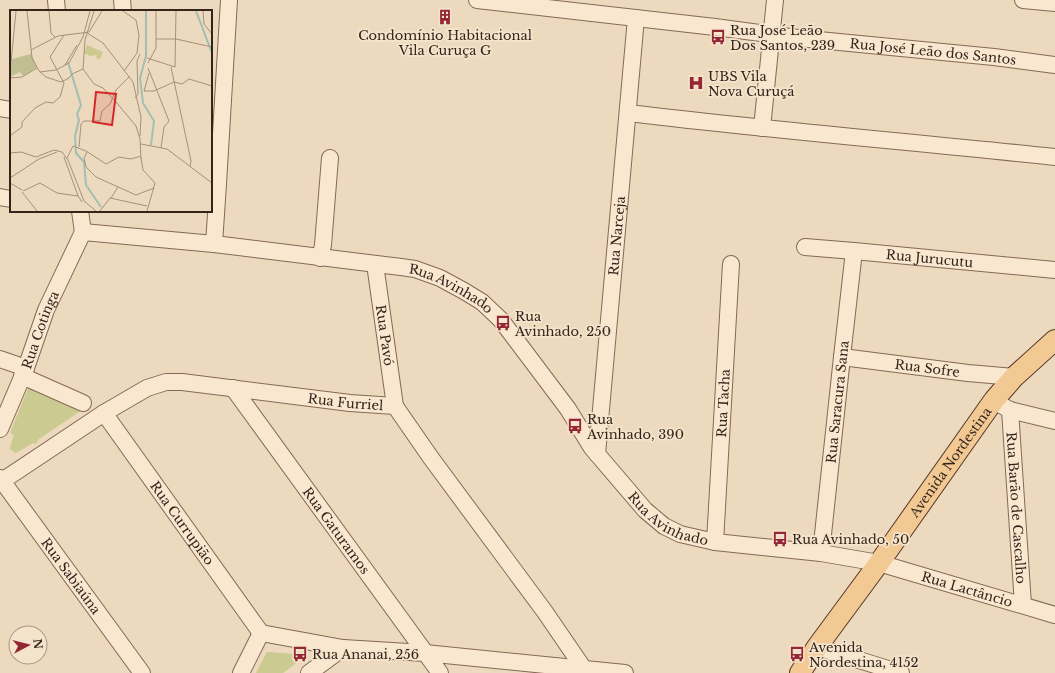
<svg xmlns="http://www.w3.org/2000/svg" width="1055" height="673" viewBox="0 0 1055 673" font-family="'Libre Baskerville',serif">
<style>
.green{fill:#cbca91}
.lines{fill:none;stroke-linecap:round;stroke-linejoin:round}
.minor-casing{stroke:#856956;stroke-width:18}
.major-casing{stroke:#52382b;stroke-width:22}
.minor{stroke:#f9e7d0;stroke-width:16}
.major{stroke:#f2c993;stroke-width:20}
.labels{text-anchor:middle;stroke-width:3.5;stroke-linejoin:round;paint-order:stroke}
.poi-label{font-size:13px;fill:#34241b;stroke:#f5e4cc;text-anchor:start}
.street-label{font-size:13px;fill:#34241b;stroke:#f5e4cc}
.inset-river{fill:none;stroke:#a1bfb2;stroke-width:2}
.inset-road{fill:none;stroke:#a3917c;stroke-width:1}
.view{fill:#d62828;fill-opacity:0.15;stroke:#d62828;stroke-width:2}
.inset-edge{fill:none;stroke:#34241b;stroke-width:2}
</style>
<rect width="100%" height="100%" fill="#edd9bd"/>
<g class="green">
<polygon points="31,381 85,408 39,439 36,444 33,443 18,452 15,453 10,449 10,447 14,435 10,433"/>
<polygon points="267,652 269,652 307,655 283,673 256,673"/>
</g>
<g class="lines">
<defs>
<g id="minor">
<polyline points="56,0 57,11"/>
<polyline points="122,0 123,11"/>
<path id="s1" d="M 477,0 L 715,27 L 798,38 L 994,57 L 1055,65"/>
<polyline points="1023,0 1055,3"/>
<polyline points="0,108 11,110"/>
<path d="M 628,113 C 770,130 913,142 1055,157"/>
<polyline points="762,128 775,0"/>
<polyline points="0,197 11,199"/>
<polyline points="80,211 83,232"/>
<path id="s2" d="M 83,232 L 214,244 L 401,267 L 415,269 L 440,278 L 464,291 L 482,302 L 501,320 L 568,409 L 592,448 L 645,510 L 664,526 L 680,534 L 715,542 L 821,553 L 879,563 L 1055,615"/>
<polyline points="214,244 218,184 229,0"/>
<path id="s3" d="M 805,247 L 854,251 L 1055,270"/>
<polyline points="320,258 323,245 330,158"/>
<path id="s4" d="M 375,264 L 395,406 L 431,458 L 545,612 L 584,669"/>
<path id="s5" d="M 842,357 L 968,373 L 1014,377"/>
<polyline points="0,359 26,368"/>
<polyline points="22,376 83,403"/>
<path id="s6" d="M 233,388 L 440,673"/>
<polyline points="1001,405 1010,410 1055,421"/>
<path id="s7" d="M 1010,410 L 1023,605"/>
<path id="s8" d="M 104,413 L 261,633"/>
<path id="s9" d="M 0,429 L 26,368 L 46,310 L 83,232"/>
<path id="s10" d="M 597,454 L 636,18"/>
<path id="s11" d="M 0,478 L 142,673"/>
<path id="s12" d="M 2,481 L 104,413 L 147,388 L 166,382 L 182,382 L 350,403 L 395,406"/>
<path id="s13" d="M 715,542 L 731,264"/>
<path id="s14" d="M 821,553 L 842,357 L 854,251"/>
<polyline points="261,633 343,648 425,653 625,673"/>
<polyline points="817,647 901,673"/>
<polyline points="241,673 261,633"/>
<polyline points="309,673 343,648"/>
</g>
<g id="major">
<path id="s15" d="M 800,673 L 817,647 L 879,563 L 994,400 L 1014,377 L 1055,340"/>
</g>
</defs>
<use href="#minor" class="minor-casing"/>
<use href="#major" class="major-casing"/>
<use href="#minor" class="minor"/>
<use href="#major" class="major"/>
</g>
<defs>
<symbol id="building-bare" viewBox="-9 -9 18 18"><path d="M-4-6H4V6H1V3H-1V6H-4ZM-2.5-4.3h1.7v1.8h-1.7ZM.8-4.3h1.7v1.8H.8ZM-2.5-1h1.7V.8h-1.7ZM.8-1h1.7V.8H.8Z" fill="#942635" stroke="#f5e4cc" stroke-width="2.5" paint-order="stroke"/></symbol>
<symbol id="bus-bare" viewBox="-9 -9 18 18"><path d="M-5-6H5V4H4V6H2V4H-2V6H-4V4H-5ZM-3.5-4V0h7V-4ZM-3.5 1.2v1.5H-2V1.2ZM2 1.2v1.5H3.5V1.2Z" fill="#942635" stroke="#f5e4cc" stroke-width="2.5" paint-order="stroke"/></symbol>
<symbol id="hospital-bare" viewBox="-9 -9 18 18"><path d="M-5-5h3v3.5h4V-5h3V5h-3V1.5h-4V5h-3Z" fill="#942635" stroke="#f5e4cc" stroke-width="2.5" paint-order="stroke"/></symbol>
</defs>
<g fill-rule="evenodd">
<use href="#building-bare" x="434" y="6" width="22" height="22"/>
<use href="#bus-bare" x="707" y="26" width="22" height="22"/>
<use href="#hospital-bare" x="685" y="72" width="22" height="22"/>
<use href="#bus-bare" x="492" y="312" width="22" height="22"/>
<use href="#bus-bare" x="564" y="415" width="22" height="22"/>
<use href="#bus-bare" x="769" y="528" width="22" height="22"/>
<use href="#bus-bare" x="289" y="643" width="22" height="22"/>
<use href="#bus-bare" x="786" y="643" width="22" height="22"/>
</g>
<g class="labels">
<g class="poi-label">
<text x="730" y="35">Rua José Leão<tspan x="730" dy="15">Dos Santos, 239</tspan></text>
<text x="445" y="40" text-anchor="middle">Condomínio Habitacional<tspan x="445" dy="15">Vila Curuça G</tspan></text>
<text x="708" y="81">UBS Vila<tspan x="708" dy="15">Nova Curuçá</tspan></text>
<text x="515" y="321">Rua<tspan x="515" dy="15">Avinhado, 250</tspan></text>
<text x="587" y="424">Rua<tspan x="587" dy="15">Avinhado, 390</tspan></text>
<text x="792" y="544">Rua Avinhado, 50</text>
<text x="809" y="652">Avenida<tspan x="809" dy="15">Nordestina, 4152</tspan></text>
<text x="312" y="659">Rua Ananai, 256</text>
</g>
<g class="street-label">
<text dy="5" stroke="none"><textPath href="#s1" startOffset="459">Rua José Leão dos Santos</textPath></text>
<text dy="5" stroke="none"><textPath href="#s10" startOffset="219">Rua Narceja</textPath></text>
<text dy="5" stroke="none"><textPath href="#s3" startOffset="125">Rua Jurucutu</textPath></text>
<text dy="5" stroke="none"><textPath href="#s2" startOffset="375">Rua Avinhado</textPath></text>
<text dy="5" stroke="none"><textPath href="#s9" startOffset="107">Rua Cotinga</textPath></text>
<text dy="5" stroke="none"><textPath href="#s4" startOffset="72">Rua Pavó</textPath></text>
<text dy="5" stroke="none"><textPath href="#s5" startOffset="86">Rua Sofre</textPath></text>
<text dy="5" stroke="none"><textPath href="#s12" startOffset="373">Rua Furriel</textPath></text>
<text dy="5" stroke="none"><textPath href="#s14" startOffset="152">Rua Saracura Sana</textPath></text>
<text dy="5" stroke="none"><textPath href="#s13" startOffset="139">Rua Tacha</textPath></text>
<text dy="5" stroke="none"><textPath href="#s15" startOffset="259">Avenida Nordestina</textPath></text>
<text dy="5" stroke="none"><textPath href="#s7" startOffset="98">Rua Barão de Cascalho</textPath></text>
<text dy="5" stroke="none"><textPath href="#s2" startOffset="699">Rua Avinhado</textPath></text>
<text dy="5" stroke="none"><textPath href="#s8" startOffset="135">Rua Currupião</textPath></text>
<text dy="5" stroke="none"><textPath href="#s6" startOffset="176">Rua Gaturamos</textPath></text>
<text dy="5" stroke="none"><textPath href="#s11" startOffset="121">Rua Sabiaúna</textPath></text>
<text dy="5" stroke="none"><textPath href="#s2" startOffset="1010">Rua Lactâncio</textPath></text>
</g>
</g>
<g transform="translate(10 10)">
<rect width="202" height="202" fill="#edd9bd"/>
<path d="M 77,35 L 93,42 L 90,49 L 86,48 L 87,45 L 80,46 L 74,43 Z" fill="#cbca91"/>
<path d="M 21,44 L 27,57 L 13,66 L 10,62 L 0,67 L 2,49 Z" fill="#bfbf91"/>
<path class="inset-river" d="M 136,1 L 136,46 L 130,68 L 133,93 L 144,111 L 141,135M 186,1 L 202,43M 58,52 L 71,95 L 67,104 L 69,110 L 65,126 L 66,143 L 74,152 L 76,175 L 91,197"/>
<path class="inset-road" d="M 17,1 L 22,48 L 29,61 L 36,67 L 51,72 L 59,68M 39,1 L 41,23 L 45,27M 113,1 L 126,10 L 129,25 L 127,43 L 114,61M 193,1 L 194,14 L 202,24M 77,23 L 93,33 L 107,51M 146,29 L 166,29 L 202,37M 21,40 L 48,26 L 79,22 L 92,1M 137,48 L 165,57 L 166,1M 107,51 L 123,72 L 131,107 L 130,126M 138,53 L 146,38 L 146,1M 55,55 L 67,35M 161,57 L 181,151 L 180,156M 138,58 L 159,111 L 154,117 L 151,138M 73,59 L 75,30 L 84,1M 30,62 L 46,60 L 59,53 L 73,27 L 80,1M 0,63 L 6,1M 0,68 L 12,67 L 27,58M 58,69 L 62,64 L 73,59 L 84,74 L 93,78 L 106,92 L 126,116 L 130,129 L 131,149M 134,81 L 144,81 L 164,72 L 172,74 L 179,69 L 202,76M 134,81 L 139,63M 125,88 L 128,84 L 127,51 L 130,44M 12,117 L 12,112 L 25,98 L 36,92 L 43,93 L 50,87 L 54,73 L 40,47 L 54,25M 1,125 L 12,117M 131,134 L 157,139 L 202,173M 69,137 L 71,114 L 74,111 L 90,111 L 92,101 L 100,94 L 106,80 L 119,67M 77,142 L 74,148 L 76,157 L 86,167 L 126,185 L 144,178M 0,143 L 11,142 L 26,147 L 44,140 L 52,142 L 58,150 L 74,191 L 86,201M 54,147 L 68,186M 57,148 L 63,136 L 76,141 L 96,154 L 109,147 L 121,149 L 131,146M 131,148 L 133,160 L 145,173 L 137,201M 0,168 L 29,149 L 47,142M 0,173 L 12,180M 13,181 L 30,173 L 47,183 L 68,186 L 72,192M 12,182 L 27,201M 101,188 L 108,177M 90,201 L 100,188 L 137,196"/>
<path class="view" d="M 86,82 L 106,84 L 102,115 L 83,112 Z"/>
<rect width="202" height="202" class="inset-edge"/>
</g>
<g transform="translate(28 645) rotate(83)"><circle r="19" fill="#f5e4cc" stroke="#a89785"/>
<path d="M0-3L7 15L0 10L-7 15Z" fill="#942635"/>
<text y="-6" font-size="11" font-weight="bold" text-anchor="middle" fill="#34241b">N</text>
</g>
</svg>
